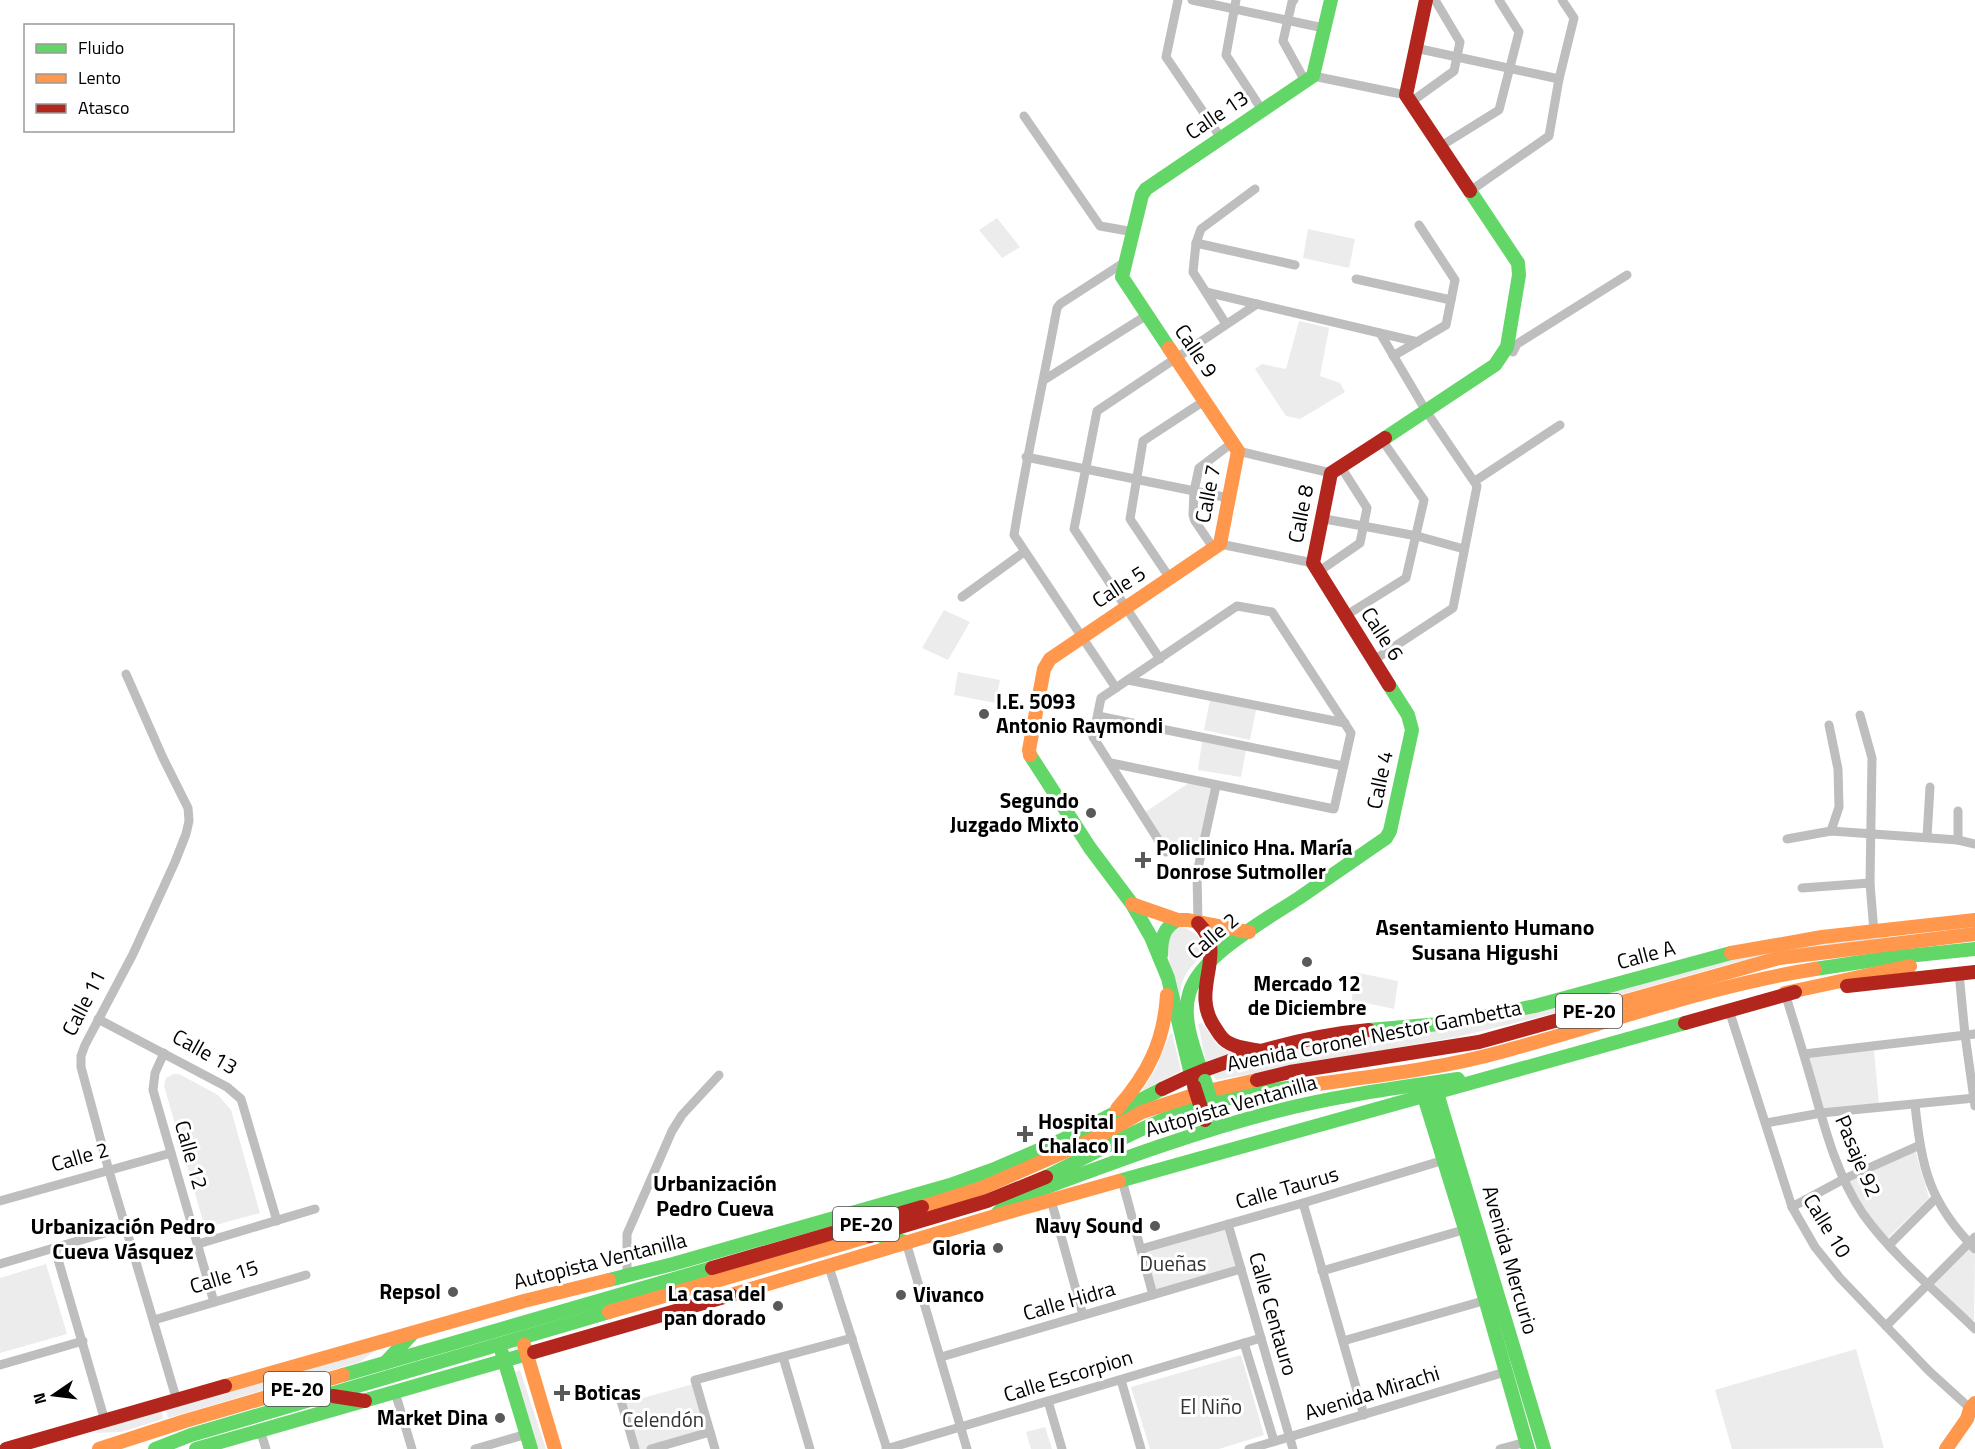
<svg xmlns="http://www.w3.org/2000/svg" width="1975" height="1449" viewBox="0 0 1975 1449" font-family="'Titillium Web',sans-serif">
<style>
.green{fill:#ececec}
.lines{fill:none;stroke-linecap:round;stroke-linejoin:round}
.street{stroke:#bebebe;stroke-width:9}
.fast{stroke:#63d668;stroke-width:14}
.slow{stroke:#ff974d;stroke-width:14}
.jam{stroke:#b3261e;stroke-width:14}
.fast-bridge{stroke:#63d668;stroke-width:14}
.jam-bridge{stroke:#b3261e;stroke-width:14}
.poi-dot{fill:#595959;stroke:#fff;stroke-width:2}
.labels{text-anchor:middle;stroke-width:6;stroke-linejoin:round;paint-order:stroke}
.shield{fill:#fff;stroke:#4c4c4c;stroke-width:1.5}
.shield-label{font-size:20px;font-weight:bold;fill:#000}
.street-label{font-size:21px;fill:#000;stroke:#fff}
.poi-label{font-size:21px;font-weight:bold;fill:#000;stroke:#fff;text-anchor:end}
.park-label{font-size:21px;fill:#333;stroke:#fff}
.neighbourhood-label{font-size:22px;font-weight:bold;fill:#000;stroke:#fff}
</style>
<rect width="100%" height="100%" fill="#fff"/>
<g class="green">
<polygon points="997,218 1020,247 1002,258 979,230"/>
<polygon points="1308,229 1355,239 1349,268 1303,258"/>
<polygon points="1299,321 1329,328 1320,376 1340,383 1345,392 1300,419 1286,416 1255,369 1262,364 1286,369"/>
<polygon points="944,610 970,622 948,660 922,648"/>
<polygon points="958,672 1000,680 995,703 954,695"/>
<polygon points="1210,700 1256,710 1250,740 1204,730"/>
<polygon points="1202,742 1246,750 1241,777 1198,770"/>
<polygon points="1189,783 1214,788 1199,856 1166,850 1144,813"/>
<path d="M 1181,927 C 1194,930 1210,943 1200,957 C 1195,963 1189,968 1185,976 C 1180,986 1180,996 1179,1008 L 1166,945 C 1169,936 1172,931 1181,927 Z"/>
<polygon points="1931,930 1736,962 1556,1013 1457,1037 1216,1080 1212,1073 1259,1058 1311,1044 1454,1027 1697,966 1785,947"/>
<polygon points="1354,972 1398,981 1394,1009 1352,1000"/>
<polygon points="1202,1023 1218,1045 1231,1054 1206,1061 1198,1024"/>
<polygon points="1172,1033 1181,1071 1142,1091 1156,1068 1170,1034"/>
<polygon points="1874,1050 1879,1104 1821,1109 1807,1057"/>
<polygon points="174,1074 179,1074 218,1095 231,1110 260,1213 205,1228 164,1086 166,1078"/>
<polygon points="1915,1150 1929,1198 1888,1238 1866,1214 1848,1182"/>
<polygon points="1228,1224 1237,1270 1156,1294 1143,1248"/>
<polygon points="1969,1248 1975,1255 1974,1320 1968,1319 1934,1284"/>
<polygon points="46,1264 67,1334 0,1353 0,1278"/>
<polygon points="380,1347 360,1362 168,1418 166,1410"/>
<polygon points="1856,1349 1884,1448 1732,1449 1715,1390"/>
<polygon points="1241,1355 1264,1435 1219,1449 1150,1449 1131,1387"/>
<polygon points="520,1370 546,1449 537,1449 513,1373"/>
<polygon points="693,1384 707,1434 657,1449 638,1449 625,1403"/>
<polygon points="162,1411 163,1419 121,1432 97,1433 96,1430"/>
<polygon points="1045,1427 1052,1449 1031,1449 1026,1432"/>
</g>
<g class="lines">
<g class="street">
<polyline points="1178,0 1166,57 1221,138"/>
<polyline points="1192,0 1319,27"/>
<polyline points="1236,0 1226,55 1262,110"/>
<polyline points="1294,0 1292,2 1283,41 1305,81"/>
<polyline points="1420,49 1559,79"/>
<polyline points="1313,76 1406,95"/>
<polyline points="1411,102 1454,71 1460,42 1435,0"/>
<polyline points="1024,116 1100,226 1134,232"/>
<polyline points="1441,146 1499,110 1519,32 1499,0"/>
<polyline points="1470,191 1549,136 1559,79 1574,18 1562,0"/>
<polyline points="1196,243 1295,265"/>
<polyline points="1356,279 1451,300"/>
<polyline points="1206,292 1418,342"/>
<polyline points="1226,324 1193,272 1196,243 1201,229 1255,189"/>
<polyline points="1507,347 1513,352 1517,344 1627,275"/>
<polyline points="1393,356 1446,325 1455,280 1419,225"/>
<polyline points="1044,380 1147,315"/>
<polyline points="1238,451 1331,473"/>
<polyline points="1026,457 1224,497"/>
<polyline points="1475,481 1560,425"/>
<polyline points="1325,519 1417,536 1464,549"/>
<polyline points="1220,544 1313,563"/>
<polyline points="1214,549 1195,521 1193,515 1194,491 1199,468 1232,443"/>
<polyline points="1318,572 1360,543 1367,508 1341,467"/>
<polyline points="1174,577 1167,574 1130,519 1143,441 1204,401"/>
<polyline points="962,597 1024,552"/>
<polyline points="1345,616 1406,578 1424,500 1382,440"/>
<polyline points="1160,659 1074,529 1097,411 1257,304"/>
<polyline points="1374,660 1453,608 1477,486 1426,411 1380,333"/>
<polyline points="126,674 163,758 188,808 189,821 186,834 175,862 133,954 85,1045 81,1056 81,1067 109,1171 177,1401"/>
<polyline points="1128,680 1345,723"/>
<path d="M 1116,688 L 1014,535 C 1026,459 1043,384 1057,308 L 1060,304 L 1125,262"/>
<polyline points="1860,715 1872,758 1870,883 1874,932"/>
<polyline points="1098,716 1343,766"/>
<polyline points="1829,725 1838,769 1839,807 1831,831"/>
<polyline points="1111,763 1334,809 1351,733 1272,612 1237,606 1101,698 1093,737 1166,852"/>
<polyline points="1958,811 1958,840"/>
<polyline points="1927,837 1930,787"/>
<polyline points="1787,839 1831,831 1958,840 1975,844"/>
<polyline points="1802,888 1870,883"/>
<polyline points="1198,923 1197,873 1216,786"/>
<polyline points="1959,973 1965,1035 1975,1106"/>
<path d="M 1785,993 C 1795,1026 1805,1058 1814,1090 C 1826,1133 1838,1177 1863,1214 C 1894,1257 1937,1292 1975,1329"/>
<polyline points="1729,1010 1792,1207 1815,1247 1840,1278 1929,1371 1973,1411"/>
<polyline points="98,1019 227,1087 241,1099 277,1221"/>
<polyline points="164,1053 155,1073 153,1090 214,1302"/>
<polyline points="1804,1054 1975,1034"/>
<path d="M 1915,1105 C 1922,1169 1929,1202 1975,1249"/>
<polyline points="1766,1123 1821,1113 1975,1098"/>
<polyline points="1122,1180 1153,1295"/>
<polyline points="1051,1200 1083,1315"/>
<polyline points="0,1201 171,1153"/>
<polyline points="1303,1203 1364,1415"/>
<polyline points="1792,1207 1844,1179 1920,1145"/>
<polyline points="1228,1224 1293,1449"/>
<polyline points="906,1242 967,1449"/>
<polyline points="198,1244 315,1209"/>
<polyline points="1889,1245 1936,1198"/>
<polyline points="55,1249 105,1421"/>
<polyline points="1141,1249 1303,1203 1444,1160"/>
<polyline points="0,1264 125,1227"/>
<polyline points="829,1267 887,1449"/>
<polyline points="1322,1271 1470,1228"/>
<polyline points="627,1275 627,1234 672,1131 682,1115 719,1075"/>
<polyline points="154,1320 306,1275"/>
<polyline points="1886,1326 1975,1237"/>
<polyline points="1343,1341 1490,1299"/>
<polyline points="1244,1343 1274,1441"/>
<polyline points="783,1357 810,1449"/>
<polyline points="941,1357 1241,1269"/>
<polyline points="0,1365 83,1341"/>
<polyline points="1121,1380 1141,1449"/>
<polyline points="395,1392 412,1449"/>
<polyline points="621,1401 635,1449"/>
<polyline points="1048,1401 1062,1449"/>
<polyline points="260,1430 266,1449"/>
<polyline points="475,1449 527,1434"/>
<polyline points="651,1449 710,1432"/>
<polyline points="715,1449 695,1380 852,1338"/>
<polyline points="886,1449 1261,1338"/>
<polyline points="1249,1449 1505,1372"/>
<polyline points="1500,1449 1526,1442"/>
</g>
<g class="fast">
<polyline points="1169,348 1122,277 1142,195 1146,189 1313,76 1331,0"/>
<polyline points="1385,438 1495,365 1507,347 1519,275 1518,263 1470,191"/>
<polyline points="1030,755 1090,848 1132,904 1151,937 1168,978 1193,1083"/>
<path d="M 1161,955 C 1161,940 1163,927 1178,920"/>
<polyline points="1815,969 1888,958 1975,949"/>
<polyline points="1369,1030 1451,1023 1535,1006 1731,953"/>
<path d="M 1204,1079 C 1196,1054 1181,1020 1189,994 C 1199,956 1267,919 1299,898 C 1328,878 1357,858 1386,838 L 1390,831 L 1412,730 L 1408,715 L 1389,685"/>
<polyline points="1434,1083 1544,1449"/>
<polyline points="1421,1087 1465,1229 1528,1449"/>
<path d="M 1046,1177 C 1094,1153 1142,1126 1193,1108 C 1231,1095 1272,1090 1311,1085"/>
<polyline points="1119,1181 1685,1023"/>
<path d="M 995,1216 L 1009,1201 C 1096,1169 1183,1135 1273,1112 C 1334,1096 1396,1088 1458,1079"/>
<polyline points="877,1235 906,1242"/>
<polyline points="609,1280 673,1264 950,1185 997,1168 1062,1140 1162,1089"/>
<polyline points="502,1353 531,1449"/>
<polyline points="385,1363 413,1333"/>
<polyline points="343,1375 712,1268"/>
<polyline points="155,1449 191,1435 609,1312"/>
<polyline points="196,1449 534,1352"/>
</g>
<g class="slow">
<polyline points="1030,755 1029,750 1044,669 1050,659 1220,544 1238,451 1169,348"/>
<polyline points="1132,904 1178,920 1188,920 1249,932"/>
<polyline points="1731,953 1822,937 1975,920"/>
<polyline points="1785,993 1910,966"/>
<polyline points="1598,1009 1779,958 1975,934"/>
<path d="M 1311,1085 C 1374,1076 1439,1069 1501,1052 C 1605,1024 1708,986 1815,969"/>
<path d="M 1117,1109 C 1148,1074 1164,1042 1167,995"/>
<polyline points="922,1207 982,1188 1098,1137 1142,1112 1203,1092 1257,1080"/>
<polyline points="731,1295 995,1216 1119,1181"/>
<polyline points="609,1312 870,1236"/>
<polyline points="524,1345 555,1449"/>
<polyline points="225,1386 524,1301 609,1280"/>
<polyline points="99,1449 185,1421 343,1375"/>
<polyline points="1946,1449 1967,1419 1970,1409 1975,1403"/>
</g>
<g class="jam">
<polyline points="1426,0 1406,95 1470,191"/>
<polyline points="1385,438 1331,473 1313,563 1389,685"/>
<path d="M 1198,923 C 1230,955 1187,989 1216,1029 C 1219,1034 1224,1041 1229,1043 C 1237,1048 1251,1049 1261,1051"/>
<polyline points="1847,986 1975,972"/>
<polyline points="1685,1023 1795,992"/>
<polyline points="1257,1080 1290,1072 1479,1042 1598,1009"/>
<path d="M 1162,1089 C 1222,1059 1302,1036 1369,1030"/>
<polyline points="870,1236 987,1201 1046,1177"/>
<polyline points="712,1268 922,1207"/>
<polyline points="534,1352 731,1295"/>
<polyline points="333,1396 365,1401"/>
<polyline points="6,1449 225,1386"/>
</g>
<polyline class="fast-bridge" points="1205,1081 1215,1115"/>
<polyline class="jam-bridge" points="1194,1086 1205,1120"/>
</g>
<g class="poi-dot">
<circle cx="984" cy="714" r="6"/>
<circle cx="1091" cy="813" r="6"/>
<path d="M1140 851h6v6h6v6h-6v6h-6v-6h-6v-6h6z"/>
<circle cx="1307" cy="962" r="6"/>
<path d="M1022 1125h6v6h6v6h-6v6h-6v-6h-6v-6h6z"/>
<circle cx="1155" cy="1226" r="6"/>
<circle cx="998" cy="1248" r="6"/>
<circle cx="453" cy="1292" r="6"/>
<circle cx="901" cy="1295" r="6"/>
<circle cx="778" cy="1306" r="6"/>
<path d="M559 1384h6v6h6v6h-6v6h-6v-6h-6v-6h6z"/>
<circle cx="500" cy="1418" r="6"/>
</g>
<g class="labels">
<g class="shield">
<rect x="1556" y="994" width="66" height="34" rx="4.5"/>
<rect x="833" y="1207" width="66" height="34" rx="4.5"/>
<rect x="264" y="1372" width="66" height="34" rx="4.5"/>
</g>
<g class="shield-label">
<text x="1589" y="1018">PE-20</text>
<text x="866" y="1231">PE-20</text>
<text x="297" y="1396">PE-20</text>
</g>
<g class="street-label">
<text transform="translate(1217 115) rotate(-34)" y="7">Calle 13</text>
<text transform="translate(1196 351) rotate(56)" y="7">Calle 9</text>
<text transform="translate(1208 494) rotate(-79)" y="7">Calle 7</text>
<text transform="translate(1301 514) rotate(-79)" y="7">Calle 8</text>
<text transform="translate(1119 587) rotate(-33)" y="7">Calle 5</text>
<text transform="translate(1382 634) rotate(57)" y="7">Calle 6</text>
<text transform="translate(1380 780) rotate(-78)" y="7">Calle 4</text>
<text transform="translate(1213 936) rotate(-40)" y="7">Calle 2</text>
<text transform="translate(1646 955) rotate(-15)" y="7">Calle A</text>
<text transform="translate(84 1003) rotate(-63)" y="7">Calle 11</text>
<text transform="translate(1374 1036) rotate(-11)" y="7">Avenida Coronel Nestor Gambetta</text>
<text transform="translate(205 1052) rotate(29)" y="7">Calle 13</text>
<text transform="translate(1231 1106) rotate(-16)" y="7">Autopista Ventanilla</text>
<text transform="translate(191 1155) rotate(74)" y="7">Calle 12</text>
<text transform="translate(1858 1156) rotate(67)" y="7">Pasaje 92</text>
<text transform="translate(80 1157) rotate(-16)" y="7">Calle 2</text>
<text transform="translate(1287 1188) rotate(-16)" y="7">Calle Taurus</text>
<text transform="translate(1827 1226) rotate(58)" y="7">Calle 10</text>
<text transform="translate(1510 1260) rotate(74)" y="7">Avenida Mercurio</text>
<text transform="translate(600 1261) rotate(-14)" y="7">Autopista Ventanilla</text>
<text transform="translate(224 1277) rotate(-17)" y="7">Calle 15</text>
<text transform="translate(1069 1301) rotate(-16)" y="7">Calle Hidra</text>
<text transform="translate(1273 1314) rotate(74)" y="7">Calle Centauro</text>
<text transform="translate(1068 1376) rotate(-17)" y="7">Calle Escorpion</text>
<text transform="translate(1372 1393) rotate(-17)" y="7">Avenida Mirachi</text>
</g>
<g class="poi-label">
<text x="996" y="709" text-anchor="start">I.E. 5093<tspan x="996" dy="24">Antonio Raymondi</tspan></text>
<text x="1079" y="808">Segundo<tspan x="1079" dy="24">Juzgado Mixto</tspan></text>
<text x="1156" y="855" text-anchor="start">Policlinico Hna. María<tspan x="1156" dy="24">Donrose Sutmoller</tspan></text>
<text x="1307" y="991" text-anchor="middle">Mercado 12<tspan x="1307" dy="24">de Diciembre</tspan></text>
<text x="1038" y="1129" text-anchor="start">Hospital<tspan x="1038" dy="24">Chalaco II</tspan></text>
<text x="1143" y="1233">Navy Sound</text>
<text x="986" y="1255">Gloria</text>
<text x="441" y="1299">Repsol</text>
<text x="766" y="1301">La casa del<tspan x="766" dy="24">pan dorado</tspan></text>
<text x="913" y="1302" text-anchor="start">Vivanco</text>
<text x="574" y="1400" text-anchor="start">Boticas</text>
<text x="488" y="1425">Market Dina</text>
</g>
<g class="park-label">
<text x="1173" y="1271">Dueñas</text>
<text x="1211" y="1414">El Niño</text>
<text x="663" y="1427">Celendón</text>
</g>
<g class="neighbourhood-label">
<text x="1485" y="935">Asentamiento Humano<tspan x="1485" dy="25">Susana Higushi</tspan></text>
<text x="715" y="1191">Urbanización<tspan x="715" dy="25">Pedro Cueva</tspan></text>
<text x="123" y="1234">Urbanización Pedro<tspan x="123" dy="25">Cueva Vásquez</tspan></text>
</g>
</g>
<rect x="24" y="24" width="210" height="108" fill="#ffffff" stroke="#999999" stroke-width="1.5"/>
<rect x="36" y="44" width="30" height="9" fill="#63d668" stroke="#999999" stroke-width="1.5"/>
<text x="78" y="54" font-size="18" fill="#000000">Fluido</text>
<rect x="36" y="74" width="30" height="9" fill="#ff974d" stroke="#999999" stroke-width="1.5"/>
<text x="78" y="84" font-size="18" fill="#000000">Lento</text>
<rect x="36" y="104" width="30" height="9" fill="#b3261e" stroke="#999999" stroke-width="1.5"/>
<text x="78" y="114" font-size="18" fill="#000000">Atasco</text>
<g transform="translate(54 1395) rotate(256)" stroke="#ffffff" stroke-width="4.5" paint-order="stroke">
<path d="M0-4.5L10 22L0 15L-10 22Z" fill="#000000"/>
<text y="-9" font-size="16" font-weight="bold" text-anchor="middle" fill="#000000">N</text>
</g>
</svg>
